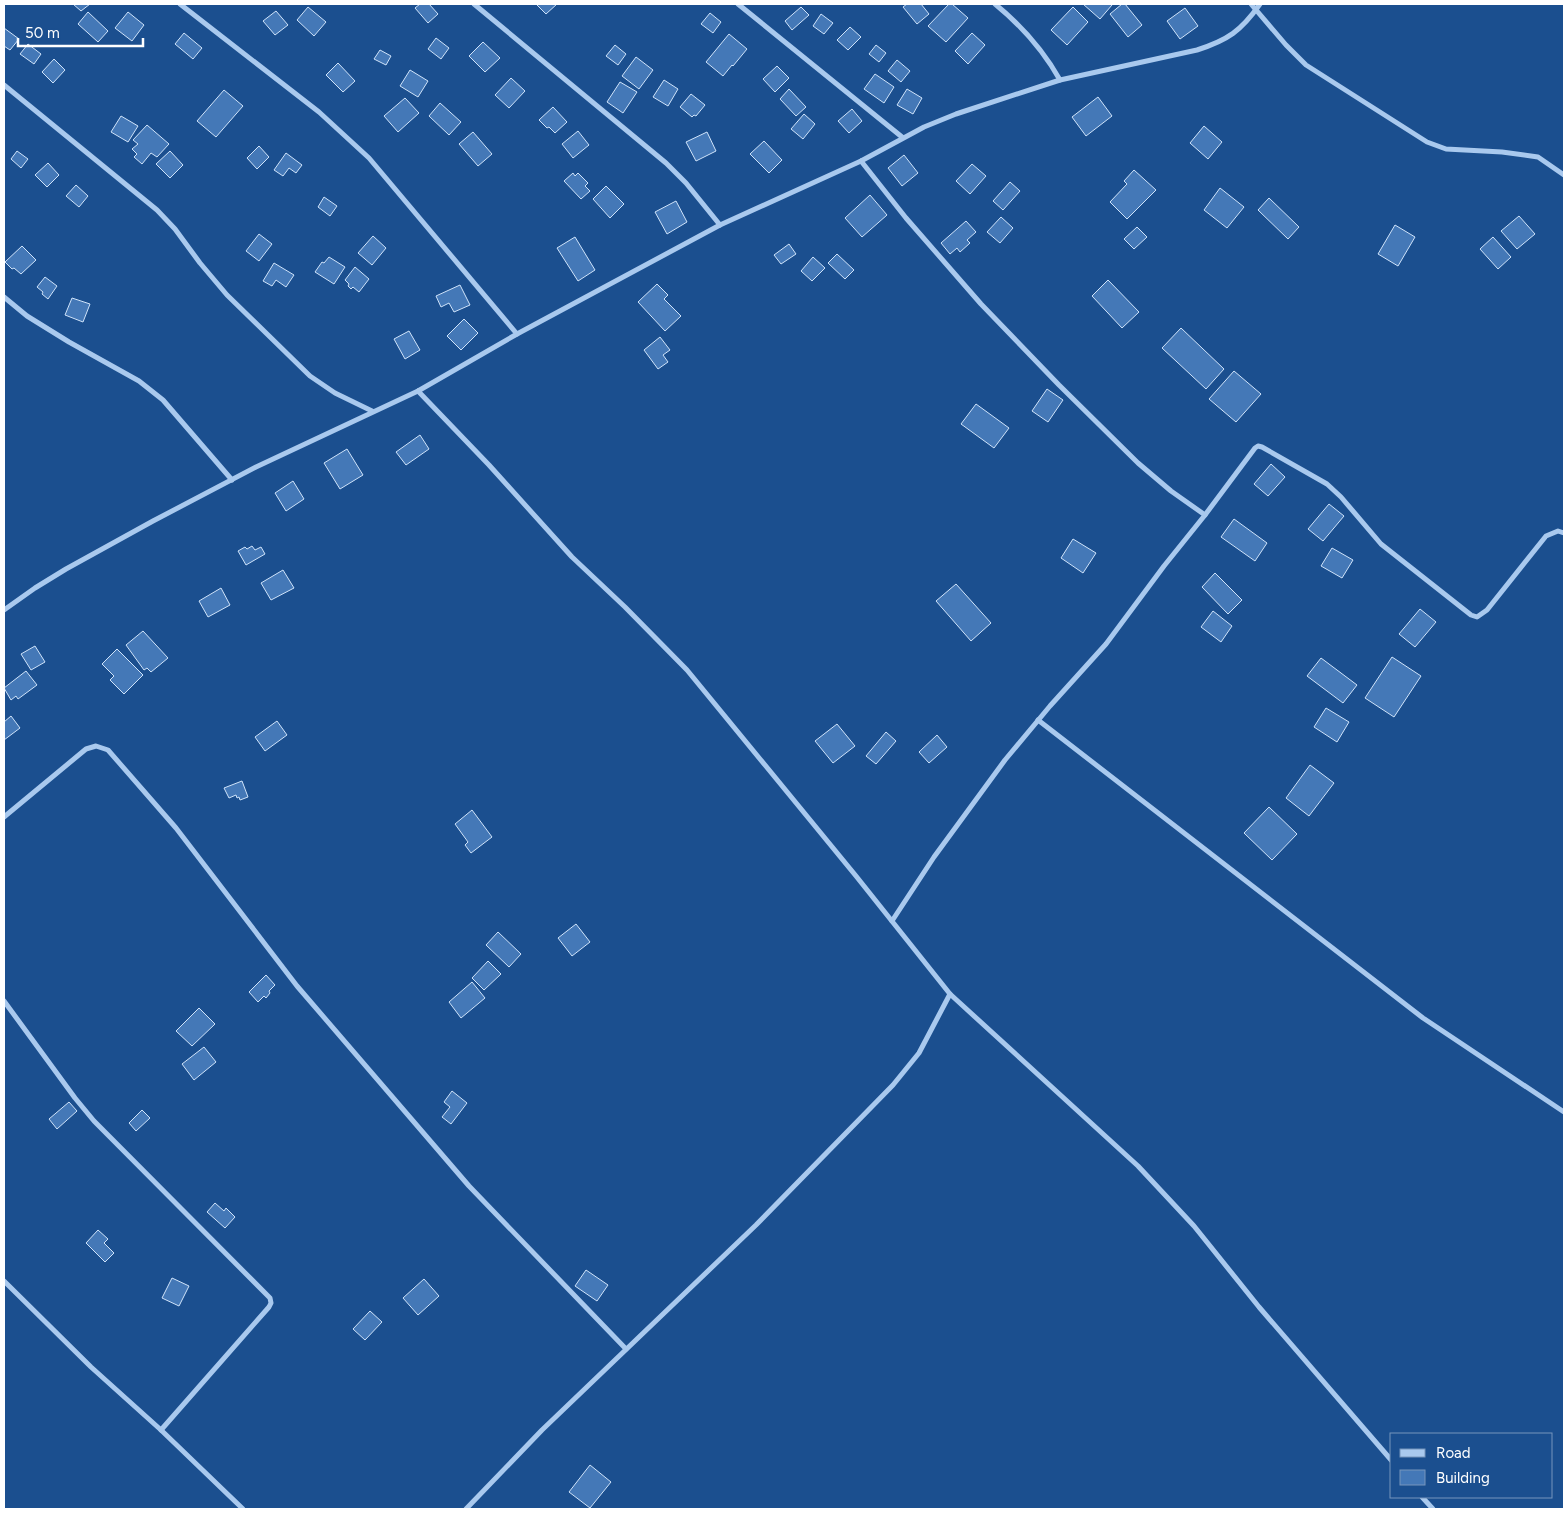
<svg xmlns="http://www.w3.org/2000/svg" width="1568" height="1513" viewBox="0 0 1568 1513" font-family="Figtree,sans-serif">
<style>
.building{fill:#4478b7;stroke:#cfe3fa}
.lines{fill:none;stroke-linecap:round;stroke-linejoin:round}
.minor{stroke:#a9c9ee;stroke-width:5}
</style>
<rect width="100%" height="100%" fill="#1b4f8f"/>
<g class="building">
<polygon points="73,4 90,4 81,11"/>
<polygon points="420,4 429,4 438,14 428,23 415,8"/>
<polygon points="536,4 557,4 546,14"/>
<polygon points="907,4 921,4 929,14 917,24 903,7"/>
<polygon points="949,4 952,4 968,18 946,42 928,26"/>
<polygon points="1083,4 1111,4 1112,5 1100,19"/>
<polygon points="1122,4 1125,4 1142,25 1128,37 1110,14"/>
<polygon points="308,7 326,22 314,36 297,20"/>
<polygon points="801,7 809,15 792,30 785,21"/>
<polygon points="1073,7 1088,22 1067,45 1051,30"/>
<polygon points="1185,8 1198,26 1180,39 1167,21"/>
<polygon points="276,11 288,25 275,35 263,21"/>
<polygon points="88,12 108,31 98,42 78,24"/>
<polygon points="128,12 144,25 132,41 115,28"/>
<polygon points="710,13 721,22 713,33 701,24"/>
<polygon points="821,14 833,23 824,34 813,26"/>
<polygon points="850,27 861,37 848,50 837,40"/>
<polygon points="4,28 19,39 10,50 4,46"/>
<polygon points="184,33 202,48 193,59 175,44"/>
<polygon points="972,33 985,45 968,64 955,51"/>
<polygon points="729,34 747,49 733,66 732,65 723,76 706,62"/>
<polygon points="436,38 449,48 441,59 428,49"/>
<polygon points="483,42 500,58 485,72 469,56"/>
<polygon points="28,44 41,54 34,64 20,54"/>
<polygon points="615,45 626,54 618,65 606,56"/>
<polygon points="876,45 886,53 879,62 869,54"/>
<polygon points="380,50 391,56 386,65 374,59"/>
<polygon points="636,57 653,70 639,89 622,76"/>
<polygon points="54,59 65,70 53,83 42,72"/>
<polygon points="897,60 910,71 901,82 888,71"/>
<polygon points="338,63 355,81 343,92 326,75"/>
<polygon points="777,66 789,78 775,92 763,79"/>
<polygon points="410,70 428,81 418,97 400,86"/>
<polygon points="875,74 894,87 884,103 864,89"/>
<polygon points="511,78 525,91 509,108 495,95"/>
<polygon points="664,80 678,89 668,106 653,97"/>
<polygon points="620,82 637,92 623,113 607,102"/>
<polygon points="789,89 806,107 796,116 780,99"/>
<polygon points="907,89 922,98 913,114 897,105"/>
<polygon points="224,90 243,106 216,137 197,121"/>
<polygon points="691,94 705,105 696,116 694,115 692,117 680,107"/>
<polygon points="1098,97 1112,116 1086,136 1072,117"/>
<polygon points="405,98 419,113 398,132 384,116"/>
<polygon points="440,103 461,122 449,135 429,116"/>
<polygon points="553,107 567,122 555,133 549,127 547,128 539,120"/>
<polygon points="852,109 862,121 849,133 838,121"/>
<polygon points="804,114 815,124 803,139 791,129"/>
<polygon points="121,116 138,126 128,142 111,132"/>
<polygon points="147,125 169,144 157,157 151,153 142,164 134,157 137,154 132,149 138,144 133,140"/>
<polygon points="1204,126 1222,142 1208,159 1190,143"/>
<polygon points="578,131 589,145 573,158 562,144"/>
<polygon points="473,132 492,154 478,166 459,144"/>
<polygon points="707,132 716,151 696,161 686,142"/>
<polygon points="764,141 782,160 769,173 750,154"/>
<polygon points="259,146 269,157 257,169 247,158"/>
<polygon points="17,151 28,159 21,168 11,159"/>
<polygon points="170,151 183,165 170,178 156,164"/>
<polygon points="286,153 302,165 296,173 289,168 283,176 274,170"/>
<polygon points="904,155 918,173 902,186 888,168"/>
<polygon points="48,163 59,175 47,187 35,175"/>
<polygon points="972,164 986,176 970,194 956,181"/>
<polygon points="1134,170 1156,190 1127,219 1110,202 1127,184 1124,181"/>
<polygon points="573,173 575,176 578,173 588,183 585,186 590,191 581,199 564,181"/>
<polygon points="1010,182 1020,191 1003,210 993,201"/>
<polygon points="76,185 88,196 79,207 66,196"/>
<polygon points="606,186 624,204 610,218 593,199"/>
<polygon points="1220,188 1244,207 1227,228 1204,210"/>
<polygon points="870,195 887,215 862,237 845,218"/>
<polygon points="324,197 337,206 330,216 318,207"/>
<polygon points="1269,198 1299,227 1288,239 1258,210"/>
<polygon points="676,201 687,222 667,234 655,212"/>
<polygon points="1519,216 1535,234 1517,249 1501,231"/>
<polygon points="1001,217 1013,228 1000,243 987,232"/>
<polygon points="966,221 976,232 967,240 970,243 960,252 957,248 950,254 941,243"/>
<polygon points="1395,225 1415,237 1398,266 1378,254"/>
<polygon points="1137,227 1147,237 1134,249 1124,239"/>
<polygon points="259,234 272,244 259,261 246,251"/>
<polygon points="373,236 386,248 372,265 358,253"/>
<polygon points="575,237 595,270 578,281 557,248"/>
<polygon points="1493,237 1511,257 1498,269 1480,249"/>
<polygon points="789,244 796,254 781,264 774,255"/>
<polygon points="22,246 36,260 21,274 14,268 12,269 5,262"/>
<polygon points="837,254 854,270 845,279 828,263"/>
<polygon points="329,257 345,267 334,284 315,272 322,262 324,263"/>
<polygon points="813,257 825,268 812,281 801,271"/>
<polygon points="274,263 294,275 286,287 276,280 272,286 263,281"/>
<polygon points="355,267 369,279 359,292 353,287 351,289 348,286 349,284 345,280"/>
<polygon points="45,277 57,286 48,299 42,294 43,292 37,287"/>
<polygon points="1108,280 1139,312 1122,328 1092,296"/>
<polygon points="657,284 668,295 664,299 681,316 665,331 638,302"/>
<polygon points="460,285 470,305 454,312 449,303 441,307 436,296"/>
<polygon points="72,298 90,304 83,322 65,315"/>
<polygon points="464,319 478,333 461,350 447,336"/>
<polygon points="1181,328 1224,369 1206,389 1162,348"/>
<polygon points="409,331 420,350 405,359 394,339"/>
<polygon points="660,337 670,350 663,355 668,362 658,369 644,350"/>
<polygon points="1234,371 1261,394 1236,422 1209,399"/>
<polygon points="1047,389 1063,400 1048,422 1032,411"/>
<polygon points="976,404 1009,428 994,448 961,424"/>
<polygon points="420,435 429,449 406,465 396,452"/>
<polygon points="347,449 363,475 340,489 324,463"/>
<polygon points="1271,464 1285,477 1268,496 1254,484"/>
<polygon points="293,481 304,499 286,511 275,493"/>
<polygon points="1329,504 1344,516 1323,541 1308,529"/>
<polygon points="1234,519 1267,543 1255,561 1221,537"/>
<polygon points="1073,539 1096,553 1083,573 1061,558"/>
<polygon points="252,546 255,550 261,547 265,554 246,565 238,551 245,547 247,549"/>
<polygon points="1332,548 1353,560 1342,578 1321,566"/>
<polygon points="283,570 294,588 271,600 261,583"/>
<polygon points="1215,573 1242,600 1228,614 1202,587"/>
<polygon points="956,584 991,623 971,641 936,601"/>
<polygon points="221,588 230,605 208,617 199,601"/>
<polygon points="1420,609 1436,622 1415,647 1399,634"/>
<polygon points="1213,611 1232,626 1221,642 1201,627"/>
<polygon points="143,631 168,658 151,672 147,668 144,670 126,645"/>
<polygon points="35,646 45,662 31,670 21,654"/>
<polygon points="117,649 143,675 124,694 110,680 114,676 102,664"/>
<polygon points="1392,657 1421,676 1394,717 1365,698"/>
<polygon points="1321,658 1357,685 1343,703 1307,676"/>
<polygon points="26,671 37,685 18,699 16,696 11,700 4,688"/>
<polygon points="1326,708 1349,722 1337,742 1314,727"/>
<polygon points="11,716 20,728 4,740 4,722"/>
<polygon points="277,721 287,735 265,751 255,737"/>
<polygon points="837,724 855,746 833,763 815,741"/>
<polygon points="886,732 896,741 876,764 866,756"/>
<polygon points="937,735 947,747 929,763 919,752"/>
<polygon points="1310,765 1334,783 1309,816 1286,798"/>
<polygon points="242,781 248,797 240,800 239,797 237,798 236,795 229,798 224,788"/>
<polygon points="1269,807 1297,834 1272,860 1244,833"/>
<polygon points="472,810 492,837 471,853 465,845 468,842 455,824"/>
<polygon points="576,924 590,942 572,956 558,938"/>
<polygon points="498,932 521,954 509,967 486,945"/>
<polygon points="488,961 501,974 484,990 472,978"/>
<polygon points="266,975 275,985 269,991 270,993 266,998 264,996 258,1002 249,992"/>
<polygon points="472,982 485,998 461,1018 449,1002"/>
<polygon points="199,1008 215,1024 192,1046 176,1031"/>
<polygon points="204,1047 216,1062 194,1080 182,1064"/>
<polygon points="452,1091 467,1103 451,1124 442,1117 450,1107 444,1102"/>
<polygon points="69,1102 77,1111 57,1129 49,1119"/>
<polygon points="142,1110 150,1118 136,1131 129,1123"/>
<polygon points="215,1203 224,1211 226,1208 235,1217 225,1228 207,1212"/>
<polygon points="98,1230 108,1239 104,1243 114,1253 105,1262 86,1243"/>
<polygon points="586,1270 608,1285 597,1301 575,1286"/>
<polygon points="172,1278 189,1286 179,1306 162,1298"/>
<polygon points="424,1279 439,1296 418,1315 403,1298"/>
<polygon points="370,1311 382,1322 365,1340 353,1329"/>
<polygon points="590,1465 611,1482 590,1508 569,1492"/>
</g>
<g class="lines">
<g class="minor">
<polyline points="474,4 666,163 686,183 720,225"/>
<polyline points="738,4 902,137"/>
<path d="M 995,4 C 1022,26 1043,50 1060,80"/>
<polyline points="1251,4 1286,45 1306,65 1427,142 1446,149 1502,152 1538,157 1564,175"/>
<polyline points="4,85 157,210 175,229 200,263 227,295 310,376 335,393 372,411"/>
<polyline points="861,161 906,218 981,304 1059,385 1138,463 1171,491 1205,515 1164,566 1106,644 1050,706 1005,760 934,857 892,921"/>
<polyline points="4,297 27,316 69,342 139,381 163,400 232,480"/>
<path d="M 517,334 L 720,225 L 861,161 L 924,127 L 956,114 L 1060,80 L 1197,50 C 1228,40 1241,31 1260,4"/>
<polyline points="418,391 489,465 572,557 625,607 687,670 856,876 950,994 1138,1166 1194,1226 1259,1307 1392,1461"/>
<polyline points="1205,515 1255,448 1258,446 1262,447 1327,484 1341,497 1381,544 1471,615 1477,617 1487,610 1546,536 1558,531 1564,533"/>
<polyline points="4,610 35,588 66,569 153,521 256,467 418,391 517,334 369,158 319,112 180,4"/>
<polyline points="1038,720 1423,1018 1564,1112"/>
<polyline points="4,817 86,749 96,746 108,750 176,828 297,986 469,1186 626,1349"/>
<polyline points="4,1001 75,1098 94,1121 270,1298 271,1303 269,1307 161,1430"/>
<polyline points="4,1281 91,1367 161,1430 243,1509"/>
<polyline points="1422,1497 1433,1509"/>
<polyline points="466,1509 542,1430 756,1225 893,1085 919,1053 950,994"/>
</g>
</g>
<rect width="1568" height="1513" fill="none" stroke="#ffffff" stroke-width="10"/>
<rect x="1390" y="1433" width="162" height="65" fill="#1b4f8f" stroke="#7695bc"/>
<rect x="1400" y="1449" width="25" height="8" fill="#a9c9ee" stroke="#7695bc"/>
<text x="1436" y="1458" font-size="15" fill="#ffffff">Road</text>
<rect x="1400" y="1470" width="25" height="15" fill="#4478b7" stroke="#7695bc"/>
<text x="1436" y="1483" font-size="15" fill="#ffffff">Building</text>
<path d="M18 38v8h125v-8" fill="none" stroke="#ffffff" stroke-width="2.5"/>
<text x="25" y="38" font-size="15" fill="#ffffff" stroke="#1b4f8f" stroke-width="4" paint-order="stroke">50 m</text>
</svg>
